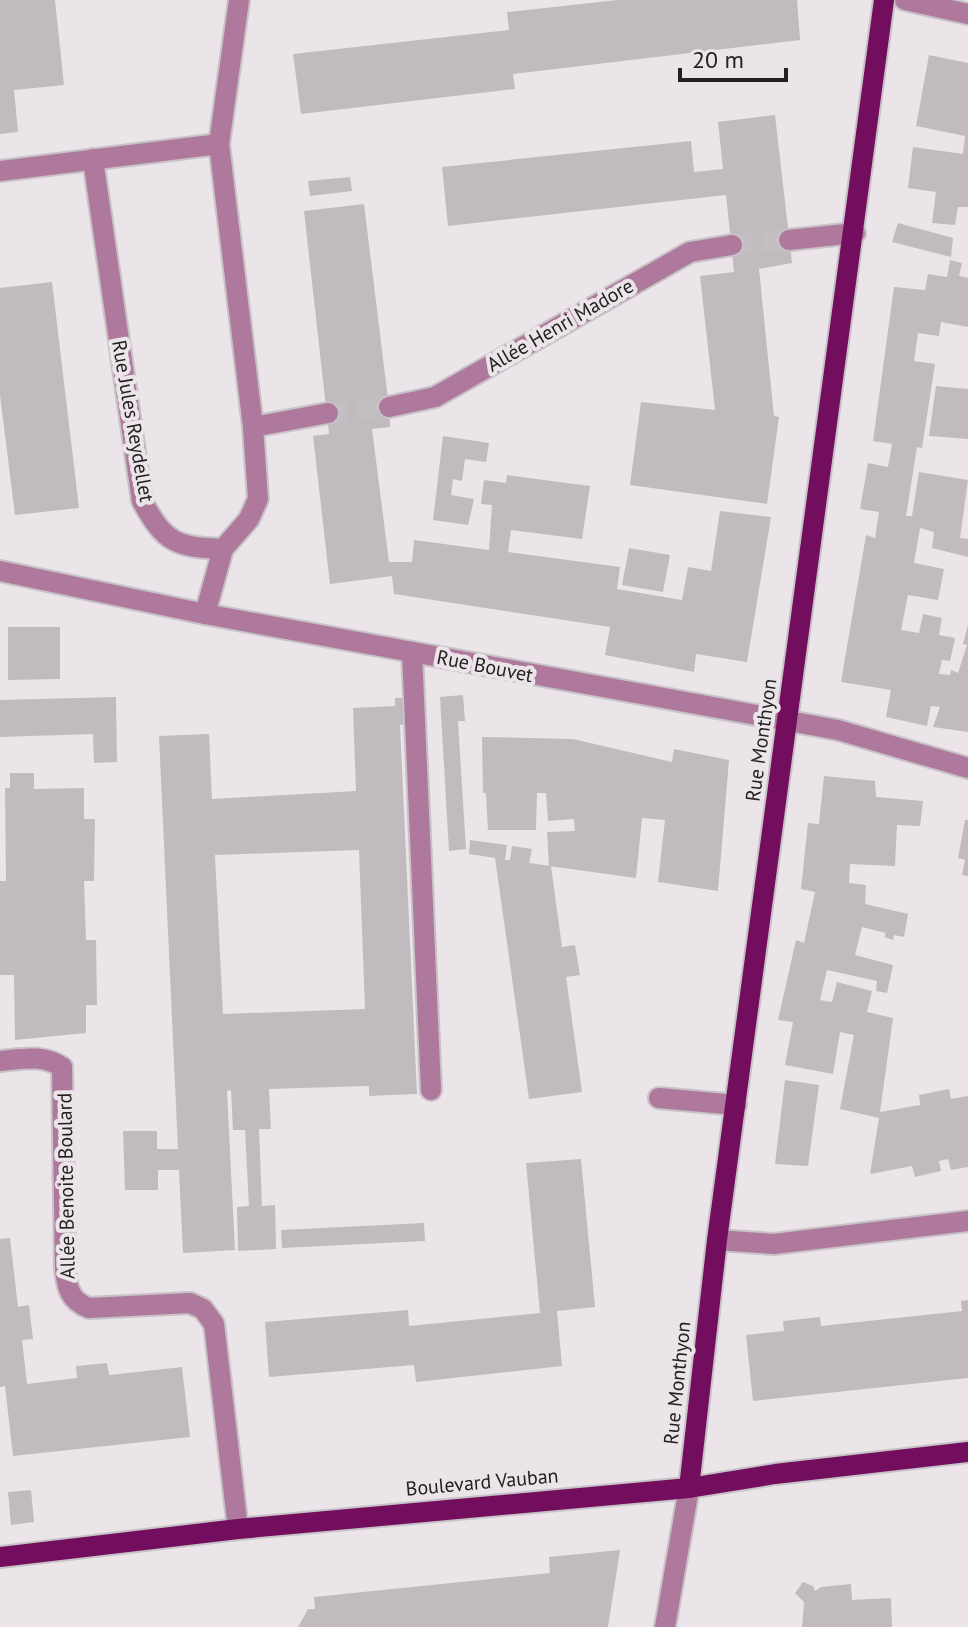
<svg xmlns="http://www.w3.org/2000/svg" width="968" height="1627" viewBox="0 0 968 1627" font-family="'PT Sans',sans-serif">
<style>
.building{fill:#c1bbbf;fill-rule:evenodd}
.lines{fill:none;stroke-linecap:round;stroke-linejoin:round}
.minor-tunnel{stroke:#c3bec1;stroke-width:20;stroke-dasharray:20 10;stroke-linecap:butt}
.minor-casing{stroke:#c7c2c5;stroke-width:24}
.major-casing{stroke:#c7c2c5;stroke-width:24}
.minor{stroke:#ae799d;stroke-width:20}
.major{stroke:#730e5f;stroke-width:20}
.labels{text-anchor:middle;stroke-width:8;stroke-linejoin:round;paint-order:stroke}
.street-label{font-size:20px;fill:#232022;stroke:#ebe5e9}
</style>
<rect width="100%" height="100%" fill="#ebe5e9"/>
<g class="building">
<polygon points="0,0 55,0 64,85 14,90 18,132 0,134"/>
<polygon points="618,0 797,0 800,40 513,74 515,89 301,114 293,54 509,30 507,12"/>
<polygon points="929,55 968,63 968,207 958,207 955,225 932,223 936,192 908,188 913,147 963,154 965,136 916,126"/>
<polygon points="775,115 792,263 759,269 774,416 779,417 767,504 630,485 641,402 715,410 700,276 734,272 726,195 448,226 442,167 691,141 694,172 723,169 718,122"/>
<polygon points="350,177 352,191 310,196 308,181"/>
<polygon points="364,204 389,407 390,427 372,429 389,562 412,562 414,540 489,550 492,505 481,504 484,480 506,483 507,475 590,486 582,539 511,530 508,552 620,567 617,589 682,600 688,567 711,571 720,511 771,517 747,662 696,654 694,672 605,655 610,627 394,594 392,576 330,584 313,436 329,434 304,211"/>
<polygon points="898,223 953,238 951,257 892,242"/>
<polygon points="950,260 962,263 959,276 968,278 968,327 941,322 939,336 918,333 914,361 935,364 922,448 917,447 906,516 912,516 919,472 968,480 960,538 968,539 968,557 932,548 934,532 920,528 914,563 944,569 938,600 908,595 901,630 919,633 923,614 942,618 939,635 955,638 950,661 942,660 939,674 950,675 951,670 958,673 967,645 963,644 968,625 968,732 933,727 940,707 931,706 927,726 886,717 891,690 841,682 866,535 875,538 879,512 860,509 868,463 888,467 892,444 873,441 894,287 925,290 928,274 947,277"/>
<polygon points="52,282 79,508 15,515 0,395 0,288"/>
<polygon points="936,386 968,389 968,439 929,436"/>
<polygon points="443,436 489,443 486,462 465,459 462,481 453,479 451,495 474,499 468,525 433,520"/>
<polygon points="629,548 670,555 663,592 622,585"/>
<polygon points="8,627 60,627 60,679 8,680"/>
<polygon points="463,695 465,721 458,721 466,849 449,851 440,697"/>
<polygon points="116,697 117,762 94,763 93,734 0,737 0,700"/>
<path d="M 395,698 L 410,698 L 412,724 L 400,725 L 417,1094 L 369,1096 L 369,1086 L 269,1089 L 271,1129 L 259,1129 L 262,1206 L 275,1205 L 276,1249 L 238,1251 L 237,1207 L 249,1206 L 245,1130 L 233,1130 L 231,1090 L 227,1091 L 235,1250 L 183,1253 L 179,1170 L 158,1170 L 158,1190 L 125,1190 L 123,1131 L 157,1131 L 157,1149 L 178,1149 L 159,736 L 209,734 L 212,799 L 356,791 L 353,708 L 395,706 ZM 359,850 L 365,1009 L 223,1014 L 215,855 Z"/>
<polygon points="482,737 573,739 672,762 674,749 729,760 718,891 658,882 665,820 642,818 636,878 549,866 547,832 575,831 574,819 548,821 546,793 537,793 536,830 488,830 486,793 483,793"/>
<polygon points="10,773 34,773 34,789 84,788 84,819 95,819 94,881 84,881 86,940 96,940 97,1005 86,1005 86,1033 15,1040 14,975 0,975 0,881 6,881 5,788 10,788"/>
<polygon points="824,776 875,781 876,797 923,801 920,826 897,825 895,866 850,864 849,883 866,885 865,904 908,914 904,937 894,935 893,940 884,937 886,933 862,927 855,955 893,965 887,993 876,991 877,981 827,970 820,1000 832,1002 837,982 872,991 867,1012 893,1018 880,1112 920,1105 919,1095 949,1089 951,1099 968,1096 968,1167 951,1170 948,1159 939,1161 941,1171 915,1177 912,1166 870,1174 879,1118 840,1109 854,1035 840,1032 833,1074 785,1065 793,1022 778,1020 796,940 804,943 815,892 801,889 808,823 819,824"/>
<polygon points="965,820 968,820 968,876 962,875 965,860 958,858"/>
<polygon points="470,840 507,845 505,860 510,860 512,846 532,849 529,863 551,866 562,947 575,945 580,975 566,977 582,1092 529,1099 495,858 469,854"/>
<polygon points="785,1080 819,1085 808,1166 775,1164"/>
<polygon points="581,1159 595,1307 557,1311 562,1366 416,1382 414,1365 269,1377 265,1322 408,1310 409,1326 540,1313 526,1163"/>
<polygon points="424,1223 425,1241 282,1248 281,1230"/>
<polygon points="10,1238 18,1307 29,1305 33,1339 22,1340 27,1384 77,1378 76,1366 107,1363 109,1375 182,1367 190,1437 13,1456 5,1386 0,1387 0,1239"/>
<polygon points="968,1300 968,1378 753,1401 746,1335 784,1331 783,1321 820,1317 821,1326 962,1311 961,1301"/>
<polygon points="31,1490 34,1522 11,1525 8,1492"/>
<polygon points="620,1550 608,1627 298,1627 308,1609 315,1609 314,1597 550,1573 549,1557"/>
<polygon points="803,1582 813,1586 815,1591 821,1587 851,1584 852,1600 891,1598 892,1627 802,1627 804,1602 795,1593"/>
</g>
<g class="lines">
<g class="minor-tunnel">
<polyline points="732,245 789,240"/>
<polyline points="328,413 389,407"/>
</g>
<defs>
<g id="minor">
<polyline points="905,0 968,14"/>
<path d="M 93,159 L 142,501 C 165,543 176,547 223,549 L 249,519 L 258,499 L 253,427 L 219,144 L 239,0"/>
<polyline points="0,171 219,144"/>
<polyline points="789,240 855,233"/>
<polyline points="389,407 435,397 690,252 732,245"/>
<polyline points="253,427 328,413"/>
<polyline points="0,571 205,614 838,730 968,768"/>
<polyline points="205,614 223,549"/>
<polyline points="412,652 431,1090"/>
<path d="M 0,1061 C 23,1059 42,1054 62,1067 L 65,1269 C 67,1288 70,1301 89,1308 L 190,1303 L 203,1309 L 214,1324 L 238,1529"/>
<polyline points="659,1098 736,1105"/>
<polyline points="717,1240 774,1244 968,1221"/>
<polyline points="665,1627 689,1488"/>
</g>
<g id="major">
<polyline points="689,1488 717,1240 884,0"/>
<polyline points="0,1557 238,1529 689,1488 775,1474 968,1452"/>
</g>
</defs>
<use href="#minor" class="minor-casing"/>
<use href="#major" class="major-casing"/>
<use href="#minor" class="minor"/>
<use href="#major" class="major"/>
</g>
<g class="labels">
<g class="street-label">
<text transform="translate(560 325) rotate(-30)" y="7">Allée Henri Madore</text>
<text transform="translate(133 421) rotate(80)" y="7">Rue Jules Reydellet</text>
<text transform="translate(485 666) rotate(11)" y="7">Rue Bouvet</text>
<text transform="translate(761 740) rotate(-82)" y="7">Rue Monthyon</text>
<text transform="translate(66 1186) rotate(-91)" y="7">Allée Benoite Boulard</text>
<text transform="translate(677 1383) rotate(-84)" y="7">Rue Monthyon</text>
<text transform="translate(482 1482) rotate(-5)" y="7">Boulevard Vauban</text>
</g>
</g>
<path d="M680 68v12h106v-12" fill="none" stroke="#232022" stroke-width="4"/>
<text x="692" y="68" font-size="24" fill="#232022" stroke="#ebe5e9" stroke-width="6" paint-order="stroke">20 m</text>
</svg>
